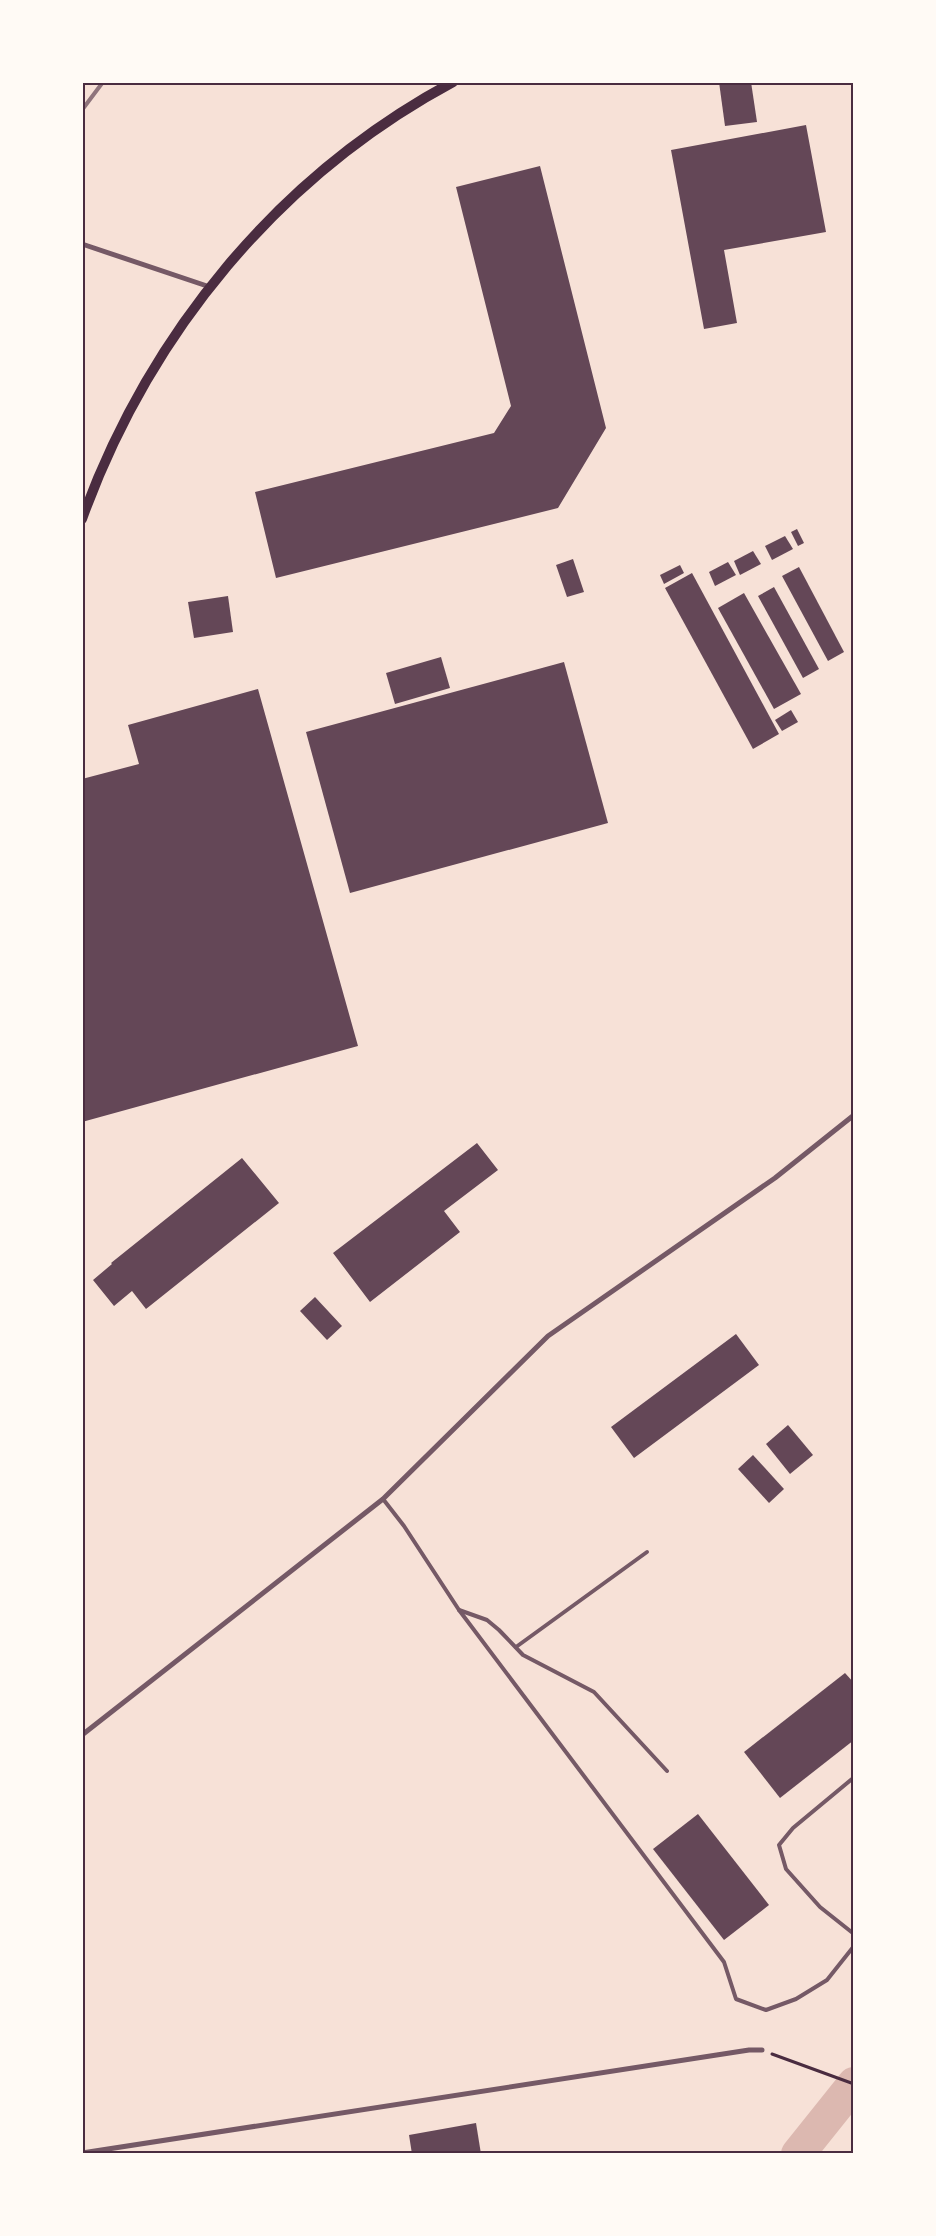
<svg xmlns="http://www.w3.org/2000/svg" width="936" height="2236" viewBox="0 0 936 2236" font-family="Lato,sans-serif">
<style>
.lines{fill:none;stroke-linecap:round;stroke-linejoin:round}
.river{stroke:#dcb8b0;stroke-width:34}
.building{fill:#644757}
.path{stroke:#4a2c40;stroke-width:3}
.service{stroke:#755966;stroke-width:4}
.minor{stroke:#755966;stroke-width:5}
.secondary{stroke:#4a2c40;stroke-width:10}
.rail{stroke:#8f747c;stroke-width:4}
.neatline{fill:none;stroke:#4a2c40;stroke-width:2}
</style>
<rect width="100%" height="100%" fill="#f7e1d7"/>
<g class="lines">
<polyline class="river" points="798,2154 854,2084"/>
</g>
<g class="building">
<polygon points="719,82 751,82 757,122 725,126"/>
<polygon points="806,125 826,232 724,250 737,323 704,329 671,150"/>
<polygon points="540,166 606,428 558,508 276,578 255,492 494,433 511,406 456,187"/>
<polygon points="797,529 804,543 798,546 791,532"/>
<polygon points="785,536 793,549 772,560 765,546"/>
<polygon points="753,551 761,564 740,575 734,561"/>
<polygon points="573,559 584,592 567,597 556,565"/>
<polygon points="728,562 736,575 715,586 709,572"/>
<polygon points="680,565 684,573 664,584 660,575"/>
<polygon points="799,567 844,652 828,661 782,576"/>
<polygon points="692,573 779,734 753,749 665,588"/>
<polygon points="774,587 819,669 803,678 758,596"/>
<polygon points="744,593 801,694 774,709 718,608"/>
<polygon points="228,596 233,632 194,638 188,602"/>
<polygon points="441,657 450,688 395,704 386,673"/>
<polygon points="564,662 608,823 350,893 306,732"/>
<polygon points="258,689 358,1046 82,1122 82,779 139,764 128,725"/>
<polygon points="791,710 798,722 782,731 775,720"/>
<polygon points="477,1143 498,1170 444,1211 460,1232 370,1302 333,1253"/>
<polygon points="242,1158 279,1203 146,1309 132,1291 114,1306 93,1280 112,1264 111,1263"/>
<polygon points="315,1297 342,1326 327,1340 300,1311"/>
<polygon points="736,1334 759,1365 634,1458 611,1427"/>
<polygon points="788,1425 813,1455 790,1474 766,1444"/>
<polygon points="753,1455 784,1489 769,1503 738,1469"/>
<polygon points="845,1673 854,1683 854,1740 780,1798 744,1752"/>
<polygon points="698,1814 769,1905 724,1940 653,1849"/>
<polygon points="476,2123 481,2154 412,2154 409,2135"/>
</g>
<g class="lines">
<polyline class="path" points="772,2054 854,2084"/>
<g class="service">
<polyline points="383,1499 404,1526 459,1610 724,1962 736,1999 766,2010 796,1999 827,1980 854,1946"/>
<polyline points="459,1610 487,1620 499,1630 523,1655 594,1692 667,1771"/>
<polyline points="516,1647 647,1552"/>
<polyline points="852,1779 793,1828 779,1845 786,1869 820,1907 854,1934"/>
</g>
<g class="minor">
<polyline points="82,244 210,287"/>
<polyline points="82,1735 383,1499 548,1336 775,1178 854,1115"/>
<polyline points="82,2153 749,2050 762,2050"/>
</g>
<path class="secondary" d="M 82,519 C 149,334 278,176 453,82"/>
<polyline class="rail" points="82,110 103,82"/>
</g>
<rect width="936" height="2236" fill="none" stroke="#fffaf5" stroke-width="168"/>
<rect x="84" y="84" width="768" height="2068" class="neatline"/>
</svg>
